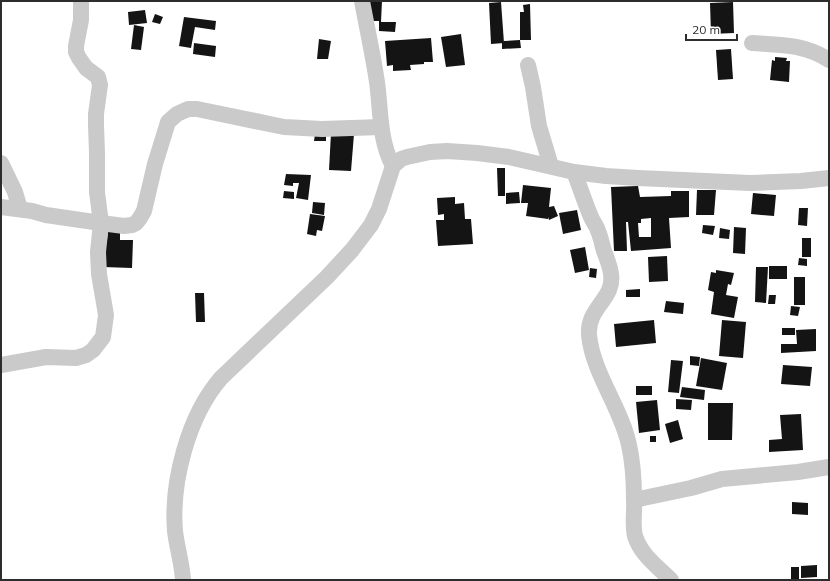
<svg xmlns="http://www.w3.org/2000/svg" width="830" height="581" viewBox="0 0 830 581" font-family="Mulish,sans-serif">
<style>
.building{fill:#141414;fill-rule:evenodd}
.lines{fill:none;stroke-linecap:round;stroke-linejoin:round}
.street{stroke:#cacaca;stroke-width:16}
</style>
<rect width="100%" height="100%" fill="#fff"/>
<g class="building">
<polygon points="370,1 382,1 381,22 396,22 395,32 379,31 379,21 369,21"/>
<polygon points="501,2 504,43 491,44 489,3"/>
<polygon points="733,2 734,33 711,34 710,3"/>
<polygon points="530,4 531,40 520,40 520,12 524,12 523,5"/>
<polygon points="145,10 147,23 129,25 128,12"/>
<polygon points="155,14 163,17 160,24 152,22"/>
<polygon points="184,17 216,21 215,30 195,27 191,48 179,46"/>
<polygon points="134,25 144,27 141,50 131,49"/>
<polygon points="461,34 465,65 446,67 441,37"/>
<polygon points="431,38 433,62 424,62 424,64 410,65 411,70 393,71 393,65 387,66 385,41"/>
<polygon points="319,39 331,41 328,59 317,59"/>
<polygon points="520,40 521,48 502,49 502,43 508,43 504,43 504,41"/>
<polygon points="194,43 216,46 215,57 193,54"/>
<polygon points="731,49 733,79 718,80 716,50"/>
<polygon points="775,57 787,58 786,61 790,61 789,82 770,80 772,60 775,61"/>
<polygon points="331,133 354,134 351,171 329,170"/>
<polygon points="315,134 326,134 326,141 314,141"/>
<polygon points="497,168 505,168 505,196 498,196"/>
<polygon points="286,174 311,175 308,200 296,198 299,183 293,183 293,186 284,185"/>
<polygon points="523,185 551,188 549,207 554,206 558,216 549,220 548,217 548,219 526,216 528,203 521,203"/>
<path d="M 638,186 L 640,197 L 671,196 L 671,191 L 689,191 L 689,217 L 669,218 L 671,248 L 631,251 L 628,222 L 626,222 L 627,251 L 614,251 L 611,187 ZM 651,218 L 651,237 L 639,237 L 638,223 L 641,223 L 641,219 Z"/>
<polygon points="697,190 716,190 714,215 696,215"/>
<polygon points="284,191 294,192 294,199 283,198"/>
<polygon points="519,192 520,203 506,204 506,193"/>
<polygon points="753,193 776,195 774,216 751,214"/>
<polygon points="455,197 455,204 464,203 465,219 471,219 473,244 438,246 436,220 444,220 444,214 438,215 437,198"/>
<polygon points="313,202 325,203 324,215 312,213"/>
<polygon points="799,208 808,208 807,226 798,225"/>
<polygon points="577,210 581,230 563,234 559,213"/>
<polygon points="310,214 325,216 322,231 317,230 316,236 307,234"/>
<polygon points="703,225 715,226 713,235 702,233"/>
<polygon points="734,227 746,228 745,254 733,253"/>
<polygon points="720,228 730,230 729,239 719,238"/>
<polygon points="108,231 120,232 120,240 133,240 132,268 103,267 104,240 107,240"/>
<rect x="802" y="238" width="9" height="19"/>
<polygon points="585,247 589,270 575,273 570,250"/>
<polygon points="667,256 668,281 649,282 648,257"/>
<polygon points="799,258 807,259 807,266 798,265"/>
<rect x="769" y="266" width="18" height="13"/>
<polygon points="756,267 768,267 766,303 755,302"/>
<polygon points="590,268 597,269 596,278 589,277"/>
<polygon points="716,270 734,273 731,285 728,284 726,295 738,297 734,318 711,314 714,292 708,290 711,272 716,273"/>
<rect x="794" y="277" width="11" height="28"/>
<polygon points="640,289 640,297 626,297 626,290"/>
<polygon points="195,293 204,293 205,322 196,322"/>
<polygon points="769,295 776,295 775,304 768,304"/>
<polygon points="666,301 684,303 683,314 664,312"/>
<polygon points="791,306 800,307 798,316 790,315"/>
<polygon points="654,320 656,343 616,347 614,324"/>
<polygon points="722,320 746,322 743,358 719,356"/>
<rect x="782" y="328" width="13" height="7"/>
<polygon points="816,329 816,351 781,353 781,344 797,344 796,330"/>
<polygon points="690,356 700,357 699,366 690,365"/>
<polygon points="701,358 727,363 722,390 696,386"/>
<polygon points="671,360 683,361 679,393 668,392"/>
<polygon points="783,365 812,367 810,386 781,384"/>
<rect x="636" y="386" width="16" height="9"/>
<polygon points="682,387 705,390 704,400 680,397"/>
<polygon points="676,399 692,400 691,410 676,409"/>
<polygon points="657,400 660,430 639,433 636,402"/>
<polygon points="708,403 733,403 732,440 708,440"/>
<polygon points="801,414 803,450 769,452 769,440 782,439 780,415"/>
<polygon points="678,420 683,439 670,443 665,424"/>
<rect x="650" y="436" width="6" height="6"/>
<polygon points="792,502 808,503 808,515 792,514"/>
<polygon points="817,565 817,577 801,578 801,566"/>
<rect x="791" y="567" width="8" height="13"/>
</g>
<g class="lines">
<g class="street">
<path d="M 362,1 C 367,28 373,55 377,82 C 381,111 379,140 393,166"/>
<path d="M 752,43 C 781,45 804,44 829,60"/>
<polyline points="528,65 533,87 539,126 551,166"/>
<polyline points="1,163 15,192 20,209"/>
<path d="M 574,172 C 580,187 585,203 591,217 C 593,222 597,226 598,231 C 601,237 602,245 604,251 C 607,259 610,266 611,274 C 615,299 587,307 589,335 C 593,374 621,407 629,445 C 633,463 634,481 634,499 C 635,511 632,524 635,536 C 641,555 657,566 671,580"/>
<polyline points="1,207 32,211 46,215 101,223 124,226 132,225 136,223 140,218 144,211 155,164 168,122 177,114 188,109 197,109 284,127 322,129 381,127"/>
<polyline points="1,365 46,357 76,358 86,355 93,350 103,337 106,315 99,274 98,252 101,223 97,192 97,153 96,125 96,114 100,85 98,77 86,68 79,58 76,52 76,46 81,20 81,1"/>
<polyline points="634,500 691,488 722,479 798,472 829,467"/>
<path d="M 183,580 C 182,563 177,548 175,531 C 171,482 188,416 221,378 L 327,277 L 352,250 L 371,225 L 379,209 L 393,166 L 401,159 L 407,157 L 430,152 L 447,151 L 477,153 L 509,157 L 574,172 L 606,176 L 638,178 L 750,183 L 801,181 L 829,178"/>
</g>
</g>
<rect width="830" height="581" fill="none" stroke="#2d2d2d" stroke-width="4"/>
<path d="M686 34v6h51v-6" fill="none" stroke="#2d2d2d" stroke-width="2"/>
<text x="692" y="34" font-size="12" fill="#2d2d2d" stroke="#ffffff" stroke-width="3" paint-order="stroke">20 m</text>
</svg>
